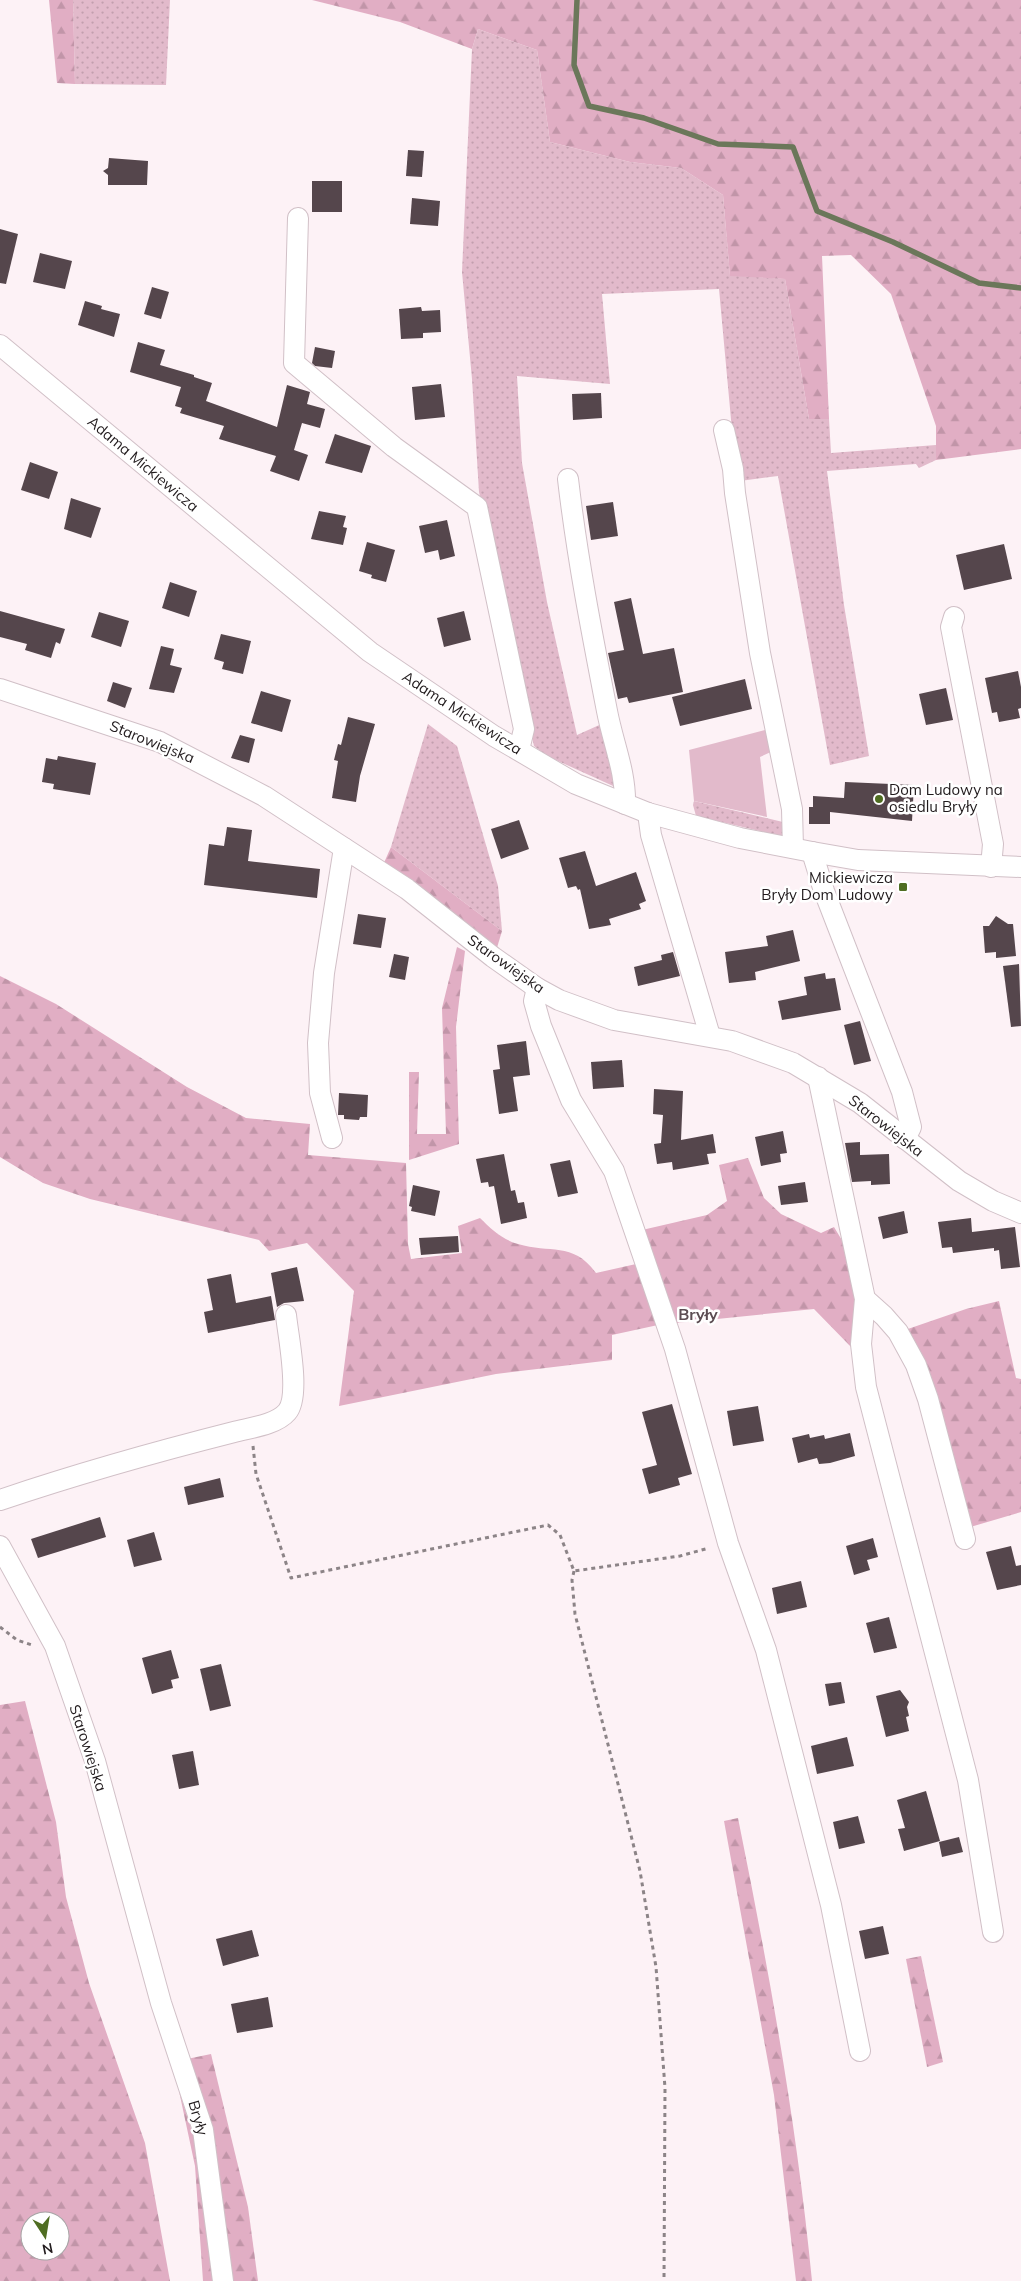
<svg xmlns="http://www.w3.org/2000/svg" width="1021" height="2281" viewBox="0 0 1021 2281" font-family="Mulish,sans-serif">
<style>
.grass{fill:url(#grass-dots)}
.forest{fill:url(#forest-firs);fill-rule:evenodd}
.park{fill:#e2bacb}
.lines{fill:none;stroke-linecap:round;stroke-linejoin:round}
.stream{stroke:#6b775a;stroke-width:5.5}
.building{fill:#55464c}
.minor-casing{stroke:#d1c0c7;stroke-width:22}
.path{stroke:#8c8487;stroke-width:3;stroke-dasharray:4 4;stroke-linecap:butt}
.minor{stroke:#fff;stroke-width:20}
.poi-dot{fill:#4f6d22;stroke:#fff;stroke-width:2}
.labels{text-anchor:middle;stroke-width:5;stroke-linejoin:round;paint-order:stroke}
.street-label{font-size:15px;fill:#211b1d;stroke:#fff}
.poi-label{font-size:15px;fill:#211b1d;stroke:#fff;text-anchor:start}
.neighbourhood-label{font-size:16px;font-weight:bold;fill:#5c4d53;stroke:#fff}
</style>
<defs>
<pattern id="grass-dots" width="8" height="8" patternUnits="userSpaceOnUse" patternTransform="scale(1.25)"><rect width="8" height="8" fill="#e2bacb"/><path d="M2 2h.1M6 6h.1" fill="none" stroke="#c29fae" stroke-width="1.8" stroke-linecap="round"/></pattern>
<pattern id="forest-firs" width="22" height="20" patternUnits="userSpaceOnUse" patternTransform="scale(1.25)"><rect width="22" height="20" fill="#e1aec4"/><path d="M5 1l3.5 6h-7zM16 11l3.5 6h-7z" fill="#c195a8"/></pattern>
</defs>
<rect width="100%" height="100%" fill="#fdf2f6"/>
<g class="grass">
<polygon points="73,0 170,0 166,85 75,84"/>
<polygon points="478,29 537,50 550,142 630,162 681,168 723,195 730,275 785,279 809,419 829,419 831,453 936,445 936,460 919,468 916,464 827,471 844,605 869,756 830,765 778,476 740,481 734,452 719,289 602,294 610,384 517,376 522,463 547,602 577,735 606,722 622,790 547,756 534,746 479,492 472,379 462,272 472,49"/>
<polygon points="428,724 457,746 498,886 502,931 391,847"/>
<polygon points="694,801 787,823 788,829 781,836 696,816 693,805"/>
</g>
<g class="forest">
<polygon points="49,0 73,0 75,84 57,83"/>
<polygon points="312,0 1021,0 1021,449 936,460 936,426 891,294 851,255 822,256 829,419 809,419 785,279 730,276 723,195 681,168 630,162 550,142 537,50 478,29 472,49 400,22"/>
<polygon points="391,847 502,931 496,951 383,865"/>
<polygon points="457,947 465,951 456,1027 459,1144 409,1160 409,1072 419,1072 417,1134 446,1134 442,1008"/>
<path d="M 0,976 L 56,1004 L 187,1087 L 246,1118 L 310,1124 L 308,1155 L 406,1163 L 408,1244 L 411,1259 L 462,1253 L 458,1226 L 480,1218 C 491,1229 503,1240 518,1244 C 550,1254 573,1241 596,1273 L 645,1262 L 642,1230 L 707,1215 L 727,1201 L 719,1165 L 748,1158 L 764,1198 L 781,1214 L 821,1233 L 834,1227 L 849,1252 L 857,1294 L 853,1349 L 814,1309 L 658,1325 L 612,1335 L 612,1360 L 496,1374 L 339,1406 L 354,1291 L 307,1243 L 269,1251 L 259,1240 L 90,1199 L 43,1183 L 0,1157 Z"/>
<polygon points="999,1301 1016,1378 1021,1379 1021,1512 967,1528 902,1331 966,1309"/>
<path d="M 25,1701 L 56,1822 L 66,1897 L 89,1983 L 145,2143 L 170,2281 L 0,2281 L 0,1705 ZM 30,2221 L 60,2221 L 60,2251 L 30,2251 Z"/>
<path d="M 738,1818 C 769,1971 797,2125 812,2281 L 796,2281 L 774,2095 L 724,1821 Z"/>
<polygon points="921,1956 943,2062 927,2067 906,1959"/>
<polygon points="211,2054 248,2207 258,2281 228,2281 187,2059"/>
<polygon points="179,2091 200,2156 216,2281 203,2281 195,2166"/>
</g>
<polygon class="park" points="769,729 773,751 760,757 767,817 694,801 689,750"/>
<g class="lines">
<polyline class="stream" points="577,0 574,65 589,106 644,118 718,144 793,147 817,211 893,242 979,283 1021,288"/>
</g>
<g class="building">
<polygon points="408,150 424,151 422,177 406,176"/>
<polygon points="109,158 148,161 147,185 108,185 108,175 103,171 108,168"/>
<rect x="312" y="181" width="30" height="31"/>
<polygon points="412,198 440,201 438,226 410,224"/>
<polygon points="0,229 18,234 6,284 0,283"/>
<polygon points="40,253 72,261 65,289 33,282"/>
<polygon points="152,287 169,292 161,319 144,314"/>
<polygon points="85,301 102,306 101,309 120,314 114,337 78,325"/>
<polygon points="421,307 422,311 440,310 441,332 423,333 423,338 401,339 399,309"/>
<polygon points="138,342 165,350 160,365 194,375 194,377 212,383 206,401 277,427 287,385 310,392 307,404 325,409 320,428 302,423 294,450 308,455 299,481 270,471 276,456 219,439 224,426 180,413 182,408 175,406 181,387 130,372"/>
<polygon points="315,347 335,351 332,368 315,366 312,363"/>
<polygon points="441,384 445,417 415,420 412,387"/>
<polygon points="601,393 602,418 573,420 572,394"/>
<polygon points="335,434 371,446 362,473 325,463"/>
<polygon points="30,462 58,472 49,499 21,490"/>
<polygon points="71,498 101,508 91,538 64,529"/>
<polygon points="613,502 618,536 591,540 586,506"/>
<polygon points="319,511 346,516 343,527 347,528 343,545 311,539"/>
<polygon points="447,520 455,556 440,560 438,550 425,553 419,526"/>
<polygon points="367,542 395,550 386,582 371,578 372,575 359,571"/>
<polygon points="1004,544 1012,579 964,590 956,555"/>
<polygon points="170,582 197,591 189,617 162,608"/>
<polygon points="631,598 643,654 674,648 683,692 629,703 627,697 618,699 608,653 624,650 614,602"/>
<polygon points="0,611 65,629 60,644 56,642 51,658 25,650 27,644 0,637"/>
<polygon points="464,611 471,640 444,647 437,618"/>
<polygon points="99,612 129,621 121,647 91,637"/>
<polygon points="221,634 251,641 243,674 222,669 224,662 214,659"/>
<polygon points="161,646 174,649 170,665 182,668 174,693 149,689"/>
<polygon points="1018,671 1021,687 1021,708 1018,709 1020,718 999,722 997,712 992,713 985,678"/>
<polygon points="745,679 752,709 680,726 672,697"/>
<polygon points="113,682 132,688 125,708 107,701"/>
<polygon points="946,688 953,720 926,725 919,694"/>
<polygon points="261,691 291,700 282,732 251,723"/>
<polygon points="348,717 375,724 360,776 356,802 332,798 338,761 334,760 338,744 341,745"/>
<polygon points="240,735 255,739 249,763 231,758"/>
<polygon points="58,756 96,763 90,795 53,789 54,784 42,782 46,758 57,760"/>
<polygon points="845,782 914,785 912,821 830,812 830,824 809,824 809,807 813,807 813,796 844,798"/>
<polygon points="519,820 529,849 501,859 491,829"/>
<polygon points="227,827 252,830 248,861 320,869 317,898 204,885 209,844 224,846"/>
<polygon points="585,851 596,886 636,872 646,901 639,904 641,909 609,919 611,925 589,929 580,889 578,890 576,886 568,888 559,858"/>
<polygon points="358,914 386,918 381,948 353,944"/>
<polygon points="996,916 1008,924 1013,924 1016,956 996,958 996,952 985,953 983,926 989,926"/>
<polygon points="793,930 800,961 755,972 756,980 729,983 725,952 768,946 766,936"/>
<polygon points="673,952 680,976 638,986 634,967 662,960 661,955"/>
<polygon points="394,954 409,957 405,980 389,977"/>
<polygon points="1019,964 1021,1026 1011,1027 1003,966"/>
<polygon points="825,973 826,979 835,978 841,1010 782,1020 778,1001 807,995 804,977"/>
<polygon points="860,1021 871,1061 854,1065 844,1025"/>
<polygon points="526,1041 530,1075 513,1077 518,1111 499,1114 493,1070 500,1069 497,1045"/>
<polygon points="622,1060 624,1087 593,1089 591,1062"/>
<polygon points="654,1089 683,1091 681,1140 713,1134 716,1153 707,1154 709,1164 673,1170 672,1162 657,1164 654,1144 661,1143 663,1115 653,1114"/>
<polygon points="339,1093 368,1095 367,1117 360,1117 359,1120 344,1119 344,1115 338,1115"/>
<polygon points="783,1131 787,1153 780,1154 781,1162 761,1166 755,1137"/>
<polygon points="860,1142 860,1155 889,1154 890,1184 871,1185 871,1181 852,1182 845,1143"/>
<polygon points="504,1154 511,1191 515,1190 518,1203 524,1202 527,1218 501,1224 494,1186 489,1187 488,1182 481,1183 476,1159"/>
<polygon points="570,1160 578,1193 558,1197 550,1164"/>
<polygon points="805,1182 808,1202 781,1205 778,1186"/>
<polygon points="413,1185 440,1191 435,1216 411,1211 412,1207 409,1206"/>
<polygon points="904,1211 908,1233 883,1239 878,1217"/>
<polygon points="971,1218 972,1232 1015,1227 1020,1267 1001,1269 999,1250 994,1251 994,1248 953,1253 952,1247 942,1248 938,1222"/>
<polygon points="458,1236 459,1252 421,1255 419,1238"/>
<polygon points="297,1267 304,1301 284,1303 277,1307 271,1273"/>
<polygon points="231,1274 236,1303 271,1296 275,1320 208,1333 204,1312 213,1310 207,1279"/>
<polygon points="672,1404 692,1474 678,1478 680,1485 649,1494 642,1469 657,1465 642,1412"/>
<polygon points="758,1406 764,1441 733,1446 727,1411"/>
<polygon points="850,1433 855,1456 830,1463 819,1464 817,1458 798,1463 792,1438 809,1434 810,1438 824,1435 825,1439"/>
<polygon points="220,1478 224,1497 188,1505 184,1487"/>
<polygon points="100,1517 106,1537 38,1558 31,1539"/>
<polygon points="154,1532 162,1560 134,1567 127,1540"/>
<polygon points="873,1538 878,1557 867,1560 870,1570 854,1575 846,1546"/>
<polygon points="1011,1546 1016,1566 1021,1565 1021,1585 997,1590 986,1552"/>
<polygon points="801,1581 807,1607 777,1614 772,1588"/>
<polygon points="889,1617 897,1648 874,1653 866,1623"/>
<polygon points="171,1650 179,1678 171,1680 173,1688 152,1694 142,1658"/>
<polygon points="221,1664 231,1706 210,1711 200,1669"/>
<polygon points="841,1682 845,1703 829,1706 825,1684"/>
<polygon points="900,1690 909,1702 907,1707 909,1716 906,1717 909,1731 886,1737 876,1696"/>
<polygon points="847,1737 854,1766 817,1774 811,1746"/>
<polygon points="193,1751 199,1785 179,1789 172,1755"/>
<polygon points="926,1791 940,1841 904,1851 898,1829 905,1828 897,1800"/>
<polygon points="858,1816 865,1843 839,1849 833,1822"/>
<polygon points="959,1837 963,1852 942,1857 939,1842"/>
<polygon points="883,1926 889,1954 865,1959 859,1931"/>
<polygon points="252,1930 259,1956 223,1966 216,1939"/>
<polygon points="268,1997 273,2027 237,2033 231,2004"/>
</g>
<g class="lines">
<defs>
<g id="minor">
<polyline points="298,218 294,363 394,447 477,507 524,729 519,750"/>
<polyline points="0,345 370,652 494,736 576,784 648,813 740,838 812,852 858,860 1021,867"/>
<polyline points="724,430 733,469 735,493 760,653 792,809 793,848"/>
<path d="M 568,479 C 577,557 592,634 607,711 C 613,743 626,772 625,804"/>
<polyline points="954,617 951,627 993,844 991,867"/>
<polyline points="0,689 160,742 264,796 407,889 493,957 537,988 559,1000 614,1020 732,1041 793,1063 860,1103 959,1181 993,1201 1021,1213"/>
<polyline points="648,813 651,835 710,1036"/>
<polyline points="812,852 824,891 902,1092 911,1127 905,1139"/>
<polyline points="537,988 534,1001 541,1026 571,1100 614,1171 675,1349 728,1543 766,1650 831,1905 860,2051"/>
<polyline points="818,1077 865,1299 861,1344 866,1387 968,1780 993,1932"/>
<polyline points="332,1138 320,1093 318,1043 324,973 344,848"/>
<polyline points="865,1299 884,1316 898,1332 916,1365 928,1399 965,1539"/>
<path d="M 0,1500 C 77,1474 155,1452 234,1432 C 249,1428 276,1425 287,1412 C 301,1396 288,1336 286,1315"/>
<polyline points="0,1546 55,1646 95,1761 161,2003 203,2130 223,2281"/>
</g>
</defs>
<use href="#minor" class="minor-casing"/>
<g class="path">
<polyline points="253,1446 256,1474 291,1578 548,1525 560,1535 574,1571 680,1556 709,1548"/>
<polyline points="574,1571 572,1580 575,1614 640,1871 656,1967 665,2088 664,2281"/>
<polyline points="0,1627 17,1640 32,1645"/>
</g>
<use href="#minor" class="minor"/>
</g>
<g class="poi-dot">
<circle cx="879" cy="799" r="5"/>
<rect x="898" y="882" width="10" height="10" rx="2.5"/>
</g>
<g class="labels">
<g class="street-label">
<text transform="translate(143 464) rotate(40)" y="5">Adama Mickiewicza</text>
<text transform="translate(462 713) rotate(33)" y="5">Adama Mickiewicza</text>
<text transform="translate(152 742) rotate(22)" y="5">Starowiejska</text>
<text transform="translate(506 964) rotate(35)" y="5">Starowiejska</text>
<text transform="translate(886 1126) rotate(38)" y="5">Starowiejska</text>
<text transform="translate(88 1748) rotate(72)" y="5">Starowiejska</text>
<text transform="translate(198 2118) rotate(74)" y="5">Bryły</text>
</g>
<g class="poi-label">
<text x="889" y="795">Dom Ludowy na<tspan x="889" dy="17">osiedlu Bryły</tspan></text>
<text x="893" y="883" text-anchor="end">Mickiewicza<tspan x="893" dy="17">Bryły Dom Ludowy</tspan></text>
</g>
<g class="neighbourhood-label">
<text x="698" y="1320">Bryły</text>
</g>
</g>
<g transform="translate(45 2236) rotate(168)"><circle r="24" fill="#ffffff" stroke="#a6a4a5"/>
<path d="M0-4L9 19L0 12L-9 19Z" fill="#4f6d22"/>
<text y="-8" font-size="14" font-weight="bold" text-anchor="middle" fill="#211b1d">N</text>
</g>
</svg>
